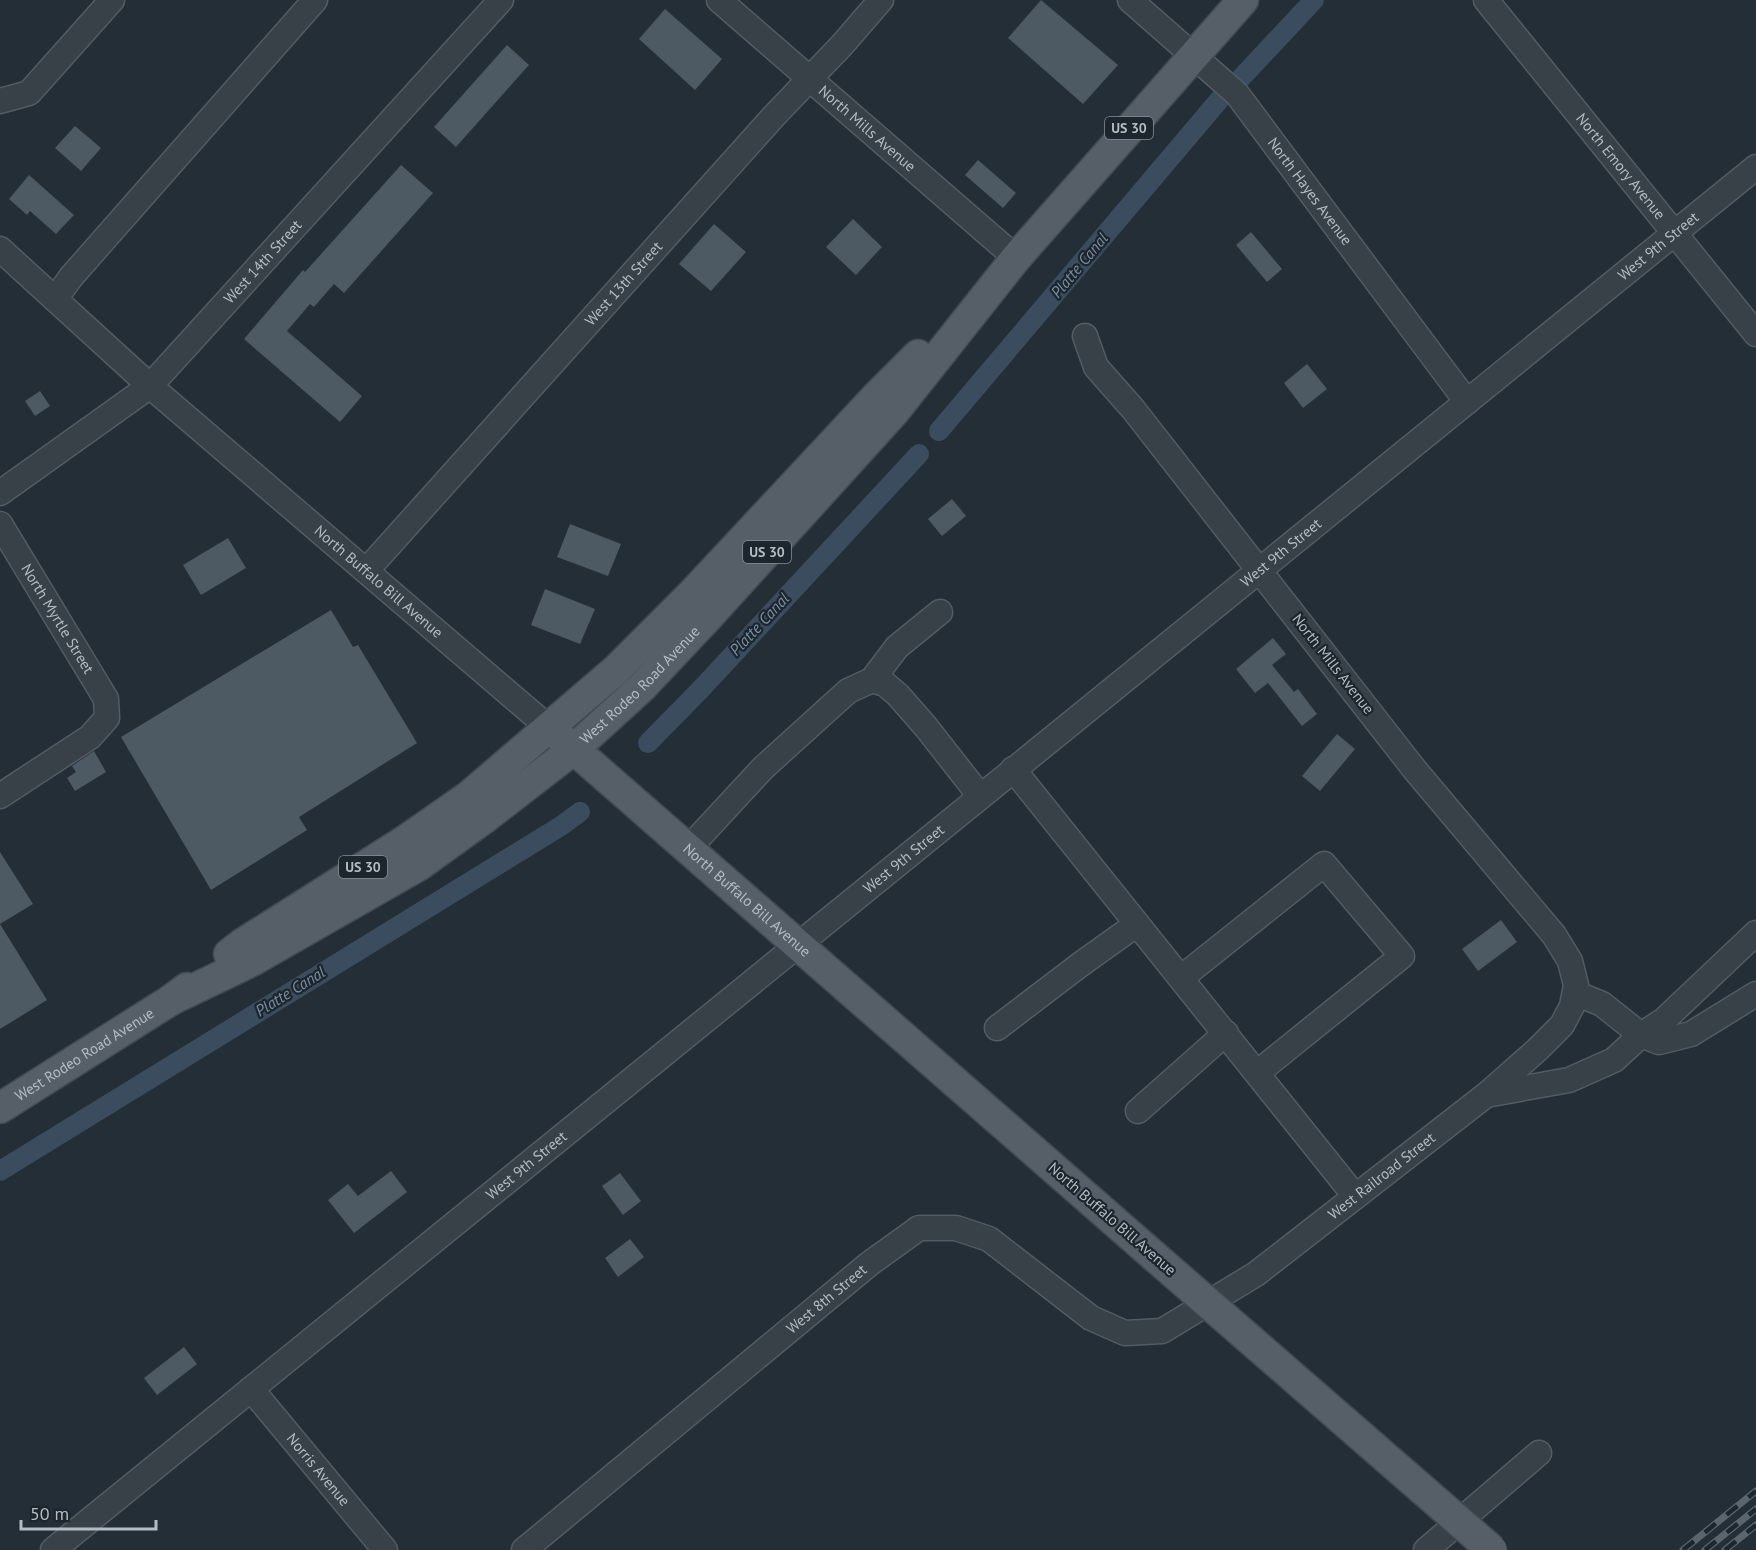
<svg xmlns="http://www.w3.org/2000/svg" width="1756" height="1550" viewBox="0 0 1756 1550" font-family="'PT Sans',sans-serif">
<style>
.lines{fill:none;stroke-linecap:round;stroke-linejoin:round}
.canal{stroke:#3a4c5d;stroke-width:20}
.building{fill:#4d5963}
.minor-casing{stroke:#535b63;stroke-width:27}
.major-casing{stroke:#414951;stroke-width:33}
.minor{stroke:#384048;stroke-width:24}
.major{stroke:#565f68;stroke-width:30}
.rail-casing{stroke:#5a656e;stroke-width:7}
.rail{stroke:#1d252d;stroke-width:4.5;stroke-dasharray:14;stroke-linecap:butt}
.major-bridge-casing{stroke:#414951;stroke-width:33;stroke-linecap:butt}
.major-bridge{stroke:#565f68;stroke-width:30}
.labels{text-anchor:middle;stroke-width:4.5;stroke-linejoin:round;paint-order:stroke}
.shield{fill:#1d252d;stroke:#868e97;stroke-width:1.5}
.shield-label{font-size:14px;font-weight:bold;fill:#b3bbc4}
.street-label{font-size:15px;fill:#b3bbc4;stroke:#1d252d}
.water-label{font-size:16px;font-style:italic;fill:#778fa4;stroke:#1d252d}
</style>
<rect width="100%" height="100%" fill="#242e37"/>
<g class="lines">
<g class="canal">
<polyline points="1241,78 1314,0"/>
<polyline points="939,431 1220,99"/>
<polyline points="648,743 701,689 919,454"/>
<polyline points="0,1171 561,826 580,812"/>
</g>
</g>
<g class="building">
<polygon points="1041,0 1118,65 1083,104 1008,38"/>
<polygon points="665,9 722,59 695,90 639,39"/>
<polygon points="507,45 529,65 456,147 434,127"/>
<polygon points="75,126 101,148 81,171 55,148"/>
<polygon points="978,160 1016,193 1003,208 965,175"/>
<polygon points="401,165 433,193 344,293 334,284 314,307 310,304 287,331 362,396 340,422 244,339 303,270 305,272"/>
<polygon points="29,175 74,215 56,234 30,211 27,215 9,199"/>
<polygon points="853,219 882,247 856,275 826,247"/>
<polygon points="714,224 746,252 711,291 679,264"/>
<polygon points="1251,232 1282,269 1267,282 1236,245"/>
<polygon points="1307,364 1327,389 1303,408 1284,383"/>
<polygon points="40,391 50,406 35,416 25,401"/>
<polygon points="952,499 966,516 942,536 928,519"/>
<polygon points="570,524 621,544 608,576 557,557"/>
<polygon points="228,538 246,568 201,595 183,565"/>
<polygon points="545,589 595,609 580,644 531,625"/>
<polygon points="331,610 353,647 358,645 417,743 299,817 307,830 211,890 121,737"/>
<polygon points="1273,638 1286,654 1272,665 1294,692 1298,689 1317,714 1302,726 1268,683 1255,693 1236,669"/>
<polygon points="1337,734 1355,749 1320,791 1302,776"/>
<polygon points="94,751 106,772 75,791 67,778 76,772 72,766"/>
<polygon points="0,852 33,904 0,924 47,1000 0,1029"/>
<polygon points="1501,920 1517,942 1478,971 1462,949"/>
<polygon points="391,1171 407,1192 354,1233 328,1200 348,1184 358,1196"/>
<polygon points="620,1173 641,1201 623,1215 602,1186"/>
<polygon points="630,1239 644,1257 618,1277 605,1258"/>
<polygon points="184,1347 197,1364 157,1395 144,1378"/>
</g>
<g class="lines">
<defs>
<g id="minor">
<path id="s1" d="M 719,0 L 1016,258"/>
<path id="s2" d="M 1130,0 L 1237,94 L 1467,402"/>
<path id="s3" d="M 1486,0 L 1756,334"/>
<polyline points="0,101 29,93 112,0"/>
<path id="s4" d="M 0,249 L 150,386 L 548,727"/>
<polyline points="56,298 71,277 315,0"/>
<path id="s5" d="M 0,493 L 150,386 L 501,0"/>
<path id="s6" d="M 0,524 L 106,699 L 107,718 L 90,737 L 0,796"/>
<path id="s7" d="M 366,571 L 774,116 L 842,45 L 881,0"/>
<polyline points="872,680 885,684 898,695 926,727 980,796"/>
<polyline points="1013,769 1355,1196"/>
<polyline points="689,848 763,768 848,691 872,680 897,647 940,612"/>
<polyline points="1181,978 1324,864 1402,956 1257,1073"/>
<polyline points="1575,993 1602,1004 1641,1035 1659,1042 1691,1034 1756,994"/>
<polyline points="997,1028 1081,964 1137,924"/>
<polyline points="1486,1095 1569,1080 1614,1060 1641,1035 1664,1020 1756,933"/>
<polyline points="1138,1111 1226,1033"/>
<path id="s8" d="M 251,1389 L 385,1550"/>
<path id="s9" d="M 53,1550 L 1756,167"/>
<path id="s10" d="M 524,1550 L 869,1264 L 919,1228 L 956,1228 L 989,1239 L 1091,1318 L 1125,1333 L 1162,1331 L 1256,1274 L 1486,1095 L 1537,1050 L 1562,1025 L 1572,1006 L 1576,985 L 1570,961 L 1554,935 L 1415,770 L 1133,409 L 1096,367 L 1085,336"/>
<polyline points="1426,1550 1539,1453"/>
</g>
<g id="major">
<path id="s11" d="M 560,737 L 1154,1256"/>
<polyline points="229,954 242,944 403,842 469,796 617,669 692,594 876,397 918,355"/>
<path id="s12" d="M 171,1000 L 252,961 L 418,866 L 486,817 L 574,749 L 642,687 L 708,617 L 894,412 L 1016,258 L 1243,0"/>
<path id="s13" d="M 0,1108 L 171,1000 L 187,988"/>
</g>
</defs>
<use href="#minor" class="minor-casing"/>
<use href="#major" class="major-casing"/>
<use href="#minor" class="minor"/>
<use href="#major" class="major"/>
<defs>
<g id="rail">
<polyline points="1683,1550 1756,1491"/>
<polyline points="1705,1550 1756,1509"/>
<polyline points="1725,1550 1756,1525"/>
</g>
</defs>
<use href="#rail" class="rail-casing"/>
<use href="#rail" class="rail"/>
<defs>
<polyline id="major-bridge" points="1154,1256 1492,1550"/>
</defs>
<use href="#major-bridge" class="major-bridge-casing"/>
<use href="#major-bridge" class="major-bridge"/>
</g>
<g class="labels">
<g class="shield">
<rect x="1105" y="117" width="48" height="22" rx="4.5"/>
<rect x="743" y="541" width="48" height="22" rx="4.5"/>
<rect x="339" y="856" width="48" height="22" rx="4.5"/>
</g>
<g class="shield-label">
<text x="1129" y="133">US 30</text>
<text x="767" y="557">US 30</text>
<text x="363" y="872">US 30</text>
</g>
<g class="street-label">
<text dy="5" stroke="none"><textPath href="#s1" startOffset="196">North Mills Avenue</textPath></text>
<text dy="5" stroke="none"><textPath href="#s3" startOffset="214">North Emory Avenue</textPath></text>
<text dy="5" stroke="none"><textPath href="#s2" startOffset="264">North Hayes Avenue</textPath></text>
<text dy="5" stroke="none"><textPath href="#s9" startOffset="2068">West 9th Street</textPath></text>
<text dy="5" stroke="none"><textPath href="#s5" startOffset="352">West 14th Street</textPath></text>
<text dy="5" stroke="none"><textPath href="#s7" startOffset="386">West 13th Street</textPath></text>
<text dy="5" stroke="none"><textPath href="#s9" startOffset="1582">West 9th Street</textPath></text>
<text dy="5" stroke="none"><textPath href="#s4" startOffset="504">North Buffalo Bill Avenue</textPath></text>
<text dy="5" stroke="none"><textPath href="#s6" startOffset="111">North Myrtle Street</textPath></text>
<text transform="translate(1333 664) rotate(52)" y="5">North Mills Avenue</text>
<text dy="5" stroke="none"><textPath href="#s12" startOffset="568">West Rodeo Road Avenue</textPath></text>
<text dy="5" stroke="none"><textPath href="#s9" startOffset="1096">West 9th Street</textPath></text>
<text dy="5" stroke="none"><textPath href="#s11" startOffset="248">North Buffalo Bill Avenue</textPath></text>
<text dy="5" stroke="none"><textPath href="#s13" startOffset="100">West Rodeo Road Avenue</textPath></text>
<text dy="5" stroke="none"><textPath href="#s9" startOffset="610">West 9th Street</textPath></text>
<text dy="5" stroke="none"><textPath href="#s10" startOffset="1054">West Railroad Street</textPath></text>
<text transform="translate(1112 1219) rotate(41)" y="5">North Buffalo Bill Avenue</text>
<text dy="5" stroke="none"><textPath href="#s10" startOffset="393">West 8th Street</textPath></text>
<text dy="5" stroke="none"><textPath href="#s8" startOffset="105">Norris Avenue</textPath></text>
</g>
<g class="water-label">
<text transform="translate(1079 265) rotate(-50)" y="6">Platte Canal</text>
<text transform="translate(759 624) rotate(-47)" y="6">Platte Canal</text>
<text transform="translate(290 991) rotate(-32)" y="6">Platte Canal</text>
</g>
</g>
<path d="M21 1520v9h135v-9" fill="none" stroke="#b3bbc4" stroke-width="3"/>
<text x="30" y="1520" font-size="18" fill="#b3bbc4" stroke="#1d252d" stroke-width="4.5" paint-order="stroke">50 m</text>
</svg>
